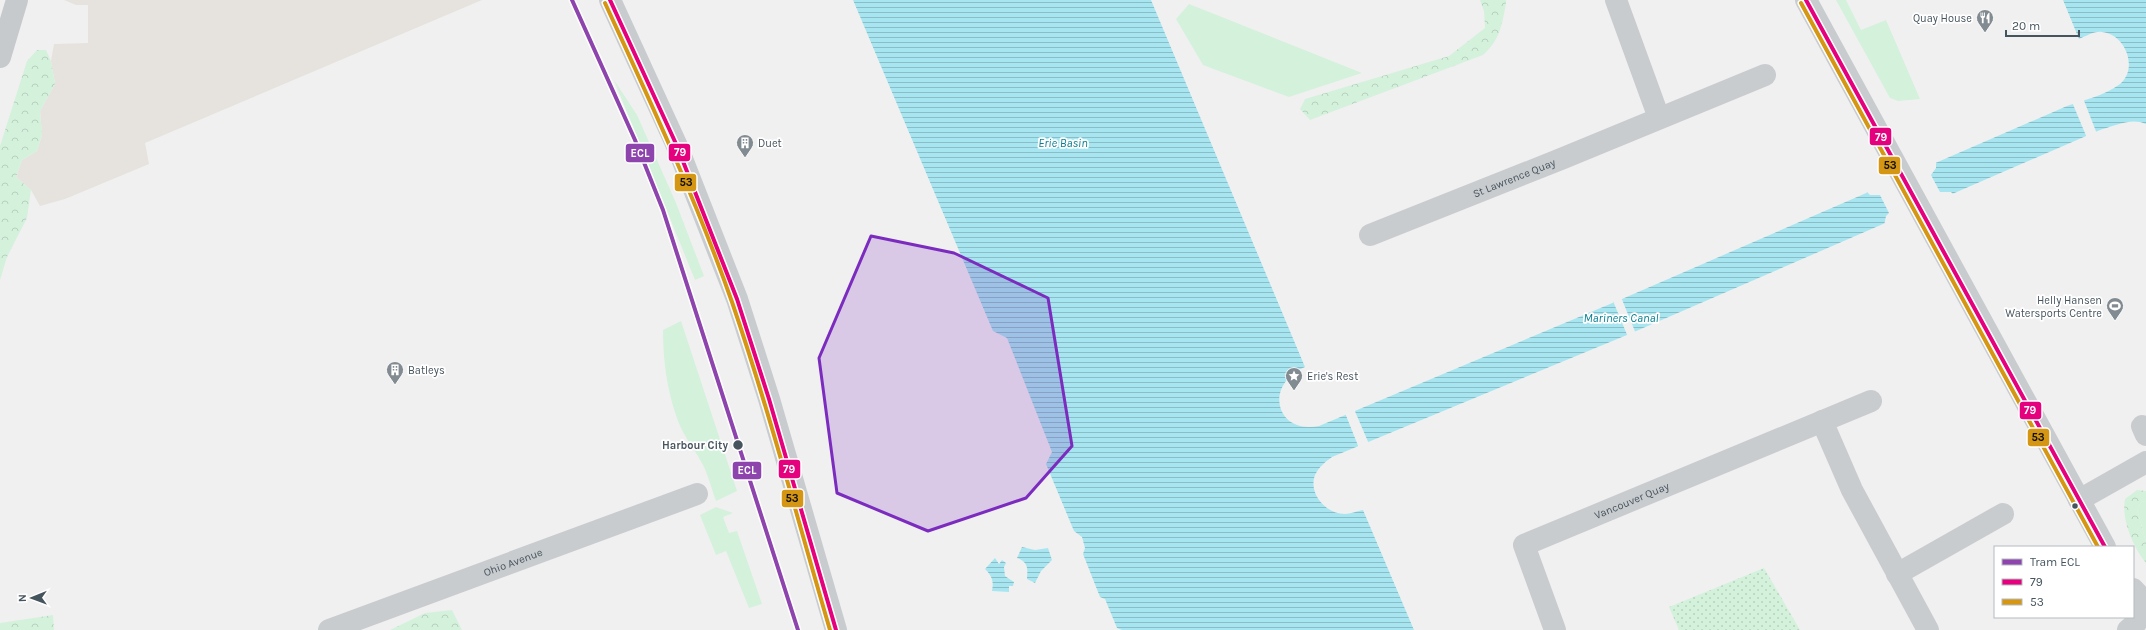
<svg xmlns="http://www.w3.org/2000/svg" width="2146" height="630" viewBox="0 0 2146 630" font-family="Karla,sans-serif">
<style>
.commercial{fill:#e6e3de}
.grass{fill:#d4f1dc}
.forest{fill:url(#forest-crowns)}
.garden{fill:url(#garden-dots)}
.water{fill:url(#water-rules)}
.pier{fill:#f1f0f0}
.lines{fill:none;stroke-linecap:round;stroke-linejoin:round}
.pedestrian{stroke:#c9cccf;stroke-width:22}
.minor{stroke:#c9cccf;stroke-width:22}
.primary{stroke:#c6cacd;stroke-width:22}
.bus-1-casing{stroke:#fff;stroke-width:7}
.bus-2-casing{stroke:#fff;stroke-width:7}
.bus-1{stroke:#e5007d;stroke-width:4}
.bus-2{stroke:#d49613;stroke-width:4}
.tram-1-casing{stroke:#fff;stroke-width:7}
.tram-1{stroke:#8e44ad;stroke-width:4}
.marked{fill:#7b2cbf;fill-opacity:0.2;stroke:#7b2cbf;stroke-width:3;stroke-linejoin:round}
.stop-dot{fill:#46545e;stroke:#fff;stroke-width:1.5}
.labels{text-anchor:middle;stroke-width:3.5;stroke-linejoin:round;paint-order:stroke}
.poi-label{font-size:11px;fill:#46545e;stroke:#fff;text-anchor:start}
.street-label{font-size:11px;fill:#46545e;stroke:#fff}
.stop-label{font-size:11px;font-weight:bold;fill:#46545e;stroke:#fff;text-anchor:end}
.water-label{font-size:12px;font-style:italic;fill:#087f91;stroke:#fff}
.line-badge{stroke:#fff;stroke-width:1.5}
.badge-label{font-size:11px;text-anchor:middle;font-weight:bold;fill:#fff}
.pale-badge-label{font-size:11px;text-anchor:middle;font-weight:bold;fill:#111}
</style>
<defs>
<pattern id="forest-crowns" width="20" height="18" patternUnits="userSpaceOnUse"><rect width="20" height="18" fill="#d4f1dc"/><path d="M2 6a3 3 0 1 1 6 0M12 15a3 3 0 1 1 6 0" fill="none" stroke="#b7d1bf"/></pattern>
<pattern id="garden-dots" width="8" height="8" patternUnits="userSpaceOnUse"><rect width="8" height="8" fill="#d4f1dc"/><path d="M2 2h.1M6 6h.1" fill="none" stroke="#b7d1bf" stroke-width="1.8" stroke-linecap="round"/></pattern>
<pattern id="water-rules" width="6" height="5" patternUnits="userSpaceOnUse"><rect width="6" height="5" fill="#a7e6f0"/><path d="M0 2.5h6" fill="none" stroke="#8abdc6"/></pattern>
</defs>
<rect width="100%" height="100%" fill="#f1f0f0"/>
<polygon class="commercial" points="64,0 482,0 145,143 149,164 65,199 40,206 31,190 16,177 22,160 37,151 42,135 40,111 55,84 51,61 54,44 88,43 88,5 76,5"/>
<g class="grass">
<polygon points="1836,0 1846,0 1861,30 1886,20 1920,99 1898,101 1890,98"/>
<polygon points="1189,4 1362,73 1289,97 1203,65 1176,19"/>
<polygon points="614,80 637,115 676,203 704,276 695,280"/>
<path d="M 681,321 L 737,491 L 716,501 C 711,487 707,470 699,458 C 692,445 683,435 678,421 C 667,391 663,361 663,330 Z"/>
<polygon points="2146,501 2146,542 2137,509 2141,502"/>
<polygon points="716,507 733,513 723,517 729,533 737,531 762,604 749,608 726,551 716,555 700,515"/>
</g>
<g class="forest">
<path d="M 1480,0 L 1506,0 L 1506,3 C 1502,25 1500,40 1483,55 L 1310,120 L 1300,109 L 1305,99 L 1449,56 L 1485,28 L 1484,11 Z"/>
<polygon points="37,50 46,50 51,61 55,84 40,111 42,135 37,151 22,160 16,177 31,190 27,218 7,257 0,280 0,146 27,61"/>
<path d="M 2137,490 L 2146,491 L 2146,501 L 2141,502 L 2137,509 L 2146,542 L 2146,563 C 2133,547 2121,519 2125,499 Z"/>
<polygon points="452,610 462,630 390,630 425,613"/>
<polygon points="53,615 54,630 0,630 0,623"/>
</g>
<polygon class="garden" points="1764,568 1800,630 1679,630 1669,607"/>
<g class="water">
<path d="M 853,0 L 1151,0 L 1305,367 C 1263,385 1276,435 1319,426 L 1622,299 L 2067,106 C 2084,100 2106,95 2120,84 C 2139,68 2125,34 2102,32 C 2094,31 2087,36 2079,39 L 2063,0 L 2146,0 L 2146,124 C 2132,117 2114,126 2100,130 L 1627,335 L 1332,457 C 1325,462 1319,467 1315,475 C 1308,494 1326,514 1345,514 C 1350,514 1357,511 1363,510 L 1414,630 L 1122,630 L 1117,628 L 1105,599 L 1100,597 L 1083,554 L 1085,548 L 1082,537 L 1074,531 L 1046,464 L 1052,452 L 1007,338 L 993,331 Z"/>
<path d="M 1022,547 L 1035,550 L 1048,548 L 1052,560 L 1041,571 L 1035,583 L 1027,579 C 1028,568 1028,562 1017,558 Z"/>
<path d="M 995,558 L 999,564 L 1002,560 L 1006,563 L 1004,567 L 1005,576 L 1014,582 L 1013,586 L 1009,586 L 1009,592 L 992,591 C 994,581 992,576 985,569 Z"/>
</g>
<g class="pier">
<polygon points="2083,98 2097,134 2087,138 2072,102"/>
<polygon points="1936,161 1936,168 1931,175 1940,192 1951,192 1954,195 1884,226 1886,216 1889,213 1880,195 1870,195 1866,191"/>
<polygon points="1621,297 1636,334 1628,337 1613,301"/>
<polygon points="1354,409 1369,444 1359,448 1345,413"/>
</g>
<g class="lines">
<polyline class="pedestrian" points="1897,574 2003,514"/>
<g class="minor">
<polyline points="610,0 677,146 737,299 769,399 836,630"/>
<polyline points="1616,0 1659,118"/>
<polyline points="1806,0 2105,547"/>
<path id="s1" d="M 1370,235 L 1561,159 L 1765,75"/>
<polyline points="1822,421 1852,490 1928,630"/>
<polyline points="2142,426 2146,435"/>
<polyline points="2079,500 2146,462"/>
<polyline points="2133,589 2146,603"/>
<path id="s2" d="M 329,630 L 697,494"/>
<path id="s3" d="M 1555,630 L 1524,545 L 1871,401"/>
<polyline points="2128,630 2136,623 2146,606"/>
</g>
<polyline class="primary" points="0,57 17,0"/>
<defs>
<g id="bus-1">
<polyline points="610,0 677,146 737,299 769,399 836,630"/>
<polyline points="1806,0 2105,547"/>
</g>
<g id="bus-2">
<path d="M 605,3 C 650,101 696,199 732,302 C 769,410 798,521 830,630"/>
<polyline points="1801,3 2098,547"/>
</g>
</defs>
<use href="#bus-1" class="bus-1-casing"/>
<use href="#bus-2" class="bus-2-casing"/>
<use href="#bus-1" class="bus-1"/>
<use href="#bus-2" class="bus-2"/>
<defs>
<polyline id="tram-1" points="572,0 635,140 663,210 798,630"/>
</defs>
<use href="#tram-1" class="tram-1-casing"/>
<use href="#tram-1" class="tram-1"/>
</g>
<path class="marked" d="M 871,236 L 954,253 L 1048,298 L 1072,446 L 1026,498 L 928,531 L 837,493 L 819,358 Z"/>
<defs>
<symbol id="restaurant-pin" viewBox="-11 -11 22 30"><path d="M0 17L-7.5 6A9.5 9.5 0 1 1 7.5 6Z" fill="#828b91" stroke="#fff"/><path d="M-5-6h1v4h1v-4h1v4h1v-4h1v5L-1.5 .5V6h-2V.5L-5-1ZM5-6V6H3V1.5H1.5Q1.5-4 5-6Z" fill="#fff"/></symbol>
<symbol id="building-pin" viewBox="-11 -11 22 30"><path d="M0 17L-7.5 6A9.5 9.5 0 1 1 7.5 6Z" fill="#828b91" stroke="#fff"/><path d="M-4-6H4V6H1V3H-1V6H-4ZM-2.5-4.3h1.7v1.8h-1.7ZM.8-4.3h1.7v1.8H.8ZM-2.5-1h1.7V.8h-1.7ZM.8-1h1.7V.8H.8Z" fill="#fff"/></symbol>
<symbol id="stadium-pin" viewBox="-11 -11 22 30"><path d="M0 17L-7.5 6A9.5 9.5 0 1 1 7.5 6Z" fill="#828b91" stroke="#fff"/><path d="M0-5a6.5 5 0 1 0 0 10a6.5 5 0 1 0 0-10ZM-3.5-1.8h7v3.6h-7Z" fill="#fff"/></symbol>
<symbol id="sight-pin" viewBox="-11 -11 22 30"><path d="M0 17L-7.5 6A9.5 9.5 0 1 1 7.5 6Z" fill="#828b91" stroke="#fff"/><path d="M0-6L1.8-2.2L6-1.7L2.9 1.2L3.7 5.4L0 3.3L-3.7 5.4L-2.9 1.2L-6-1.7L-1.8-2.2Z" fill="#fff"/></symbol>
</defs>
<g fill-rule="evenodd">
<use href="#restaurant-pin" x="1975" y="8" width="20" height="27"/>
<use href="#building-pin" x="735" y="133" width="20" height="27"/>
<use href="#stadium-pin" x="2105" y="296" width="20" height="27"/>
<use href="#building-pin" x="385" y="360" width="20" height="27"/>
<use href="#sight-pin" x="1284" y="366" width="20" height="27"/>
</g>
<g class="stop-dot">
<circle cx="738" cy="445" r="5.5"/>
<circle cx="2075" cy="506" r="3.5"/>
</g>
<g class="labels">
<g class="poi-label">
<text x="1972" y="22" text-anchor="end">Quay House</text>
<text x="758" y="147">Duet</text>
<text x="2102" y="304" text-anchor="end">Helly Hansen<tspan x="2102" dy="13">Watersports Centre</tspan></text>
<text x="408" y="374">Batleys</text>
<text x="1307" y="380">Erie's Rest</text>
</g>
<g class="street-label">
<text dy="4" stroke="none"><textPath href="#s1" startOffset="155">St Lawrence Quay</textPath></text>
<text dy="4" stroke="none"><textPath href="#s3" startOffset="207">Vancouver Quay</textPath></text>
<text dy="4" stroke="none"><textPath href="#s2" startOffset="196">Ohio Avenue</textPath></text>
</g>
<g class="stop-label">
<text x="728" y="449">Harbour City</text>
</g>
<g class="water-label">
<text x="1063" y="147">Erie Basin</text>
<text x="1621" y="322">Mariners Canal</text>
</g>
</g>
<g class="line-badge">
<rect x="1869" y="127" width="23" height="19" rx="4" fill="#e5007d"/>
<rect x="668" y="143" width="23" height="19" rx="4" fill="#e5007d"/>
<rect x="625" y="143" width="30" height="20" rx="4" fill="#8e44ad"/>
<rect x="1878" y="156" width="23" height="19" rx="4" fill="#d49613"/>
<rect x="674" y="173" width="23" height="19" rx="4" fill="#d49613"/>
<rect x="2019" y="401" width="23" height="19" rx="4" fill="#e5007d"/>
<rect x="2027" y="428" width="23" height="19" rx="4" fill="#d49613"/>
<rect x="778" y="459" width="23" height="20" rx="4" fill="#e5007d"/>
<rect x="732" y="461" width="30" height="19" rx="4" fill="#8e44ad"/>
<rect x="781" y="489" width="23" height="19" rx="4" fill="#d49613"/>
</g>
<g class="badge-label">
<text x="1881" y="141">79</text>
<text x="680" y="156">79</text>
<text x="640" y="157">ECL</text>
<text x="2030" y="414">79</text>
<text x="789" y="473">79</text>
<text x="747" y="474">ECL</text>
</g>
<g class="pale-badge-label">
<text x="1890" y="169">53</text>
<text x="686" y="186">53</text>
<text x="2038" y="441">53</text>
<text x="792" y="502">53</text>
</g>
<rect x="1994" y="546" width="140" height="72" fill="#ffffff" stroke="#b5bbbf"/>
<rect x="2002" y="559" width="20" height="6" fill="#8e44ad" stroke="#b5bbbf"/>
<text x="2030" y="566" font-size="12" fill="#46545e">Tram ECL</text>
<rect x="2002" y="579" width="20" height="6" fill="#e5007d" stroke="#b5bbbf"/>
<text x="2030" y="586" font-size="12" fill="#46545e">79</text>
<rect x="2002" y="599" width="20" height="6" fill="#d49613" stroke="#b5bbbf"/>
<text x="2030" y="606" font-size="12" fill="#46545e">53</text>
<g transform="translate(32 598) rotate(269)" stroke="#ffffff" stroke-width="3" paint-order="stroke">
<path d="M0-3L7 15L0 10L-7 15Z" fill="#46545e"/>
<text y="-6" font-size="11" font-weight="bold" text-anchor="middle" fill="#46545e">N</text>
</g>
<path d="M2006 30v6h73v-6" fill="none" stroke="#46545e" stroke-width="2"/>
<text x="2012" y="30" font-size="12" fill="#46545e" stroke="#ffffff" stroke-width="3" paint-order="stroke">20 m</text>
</svg>
